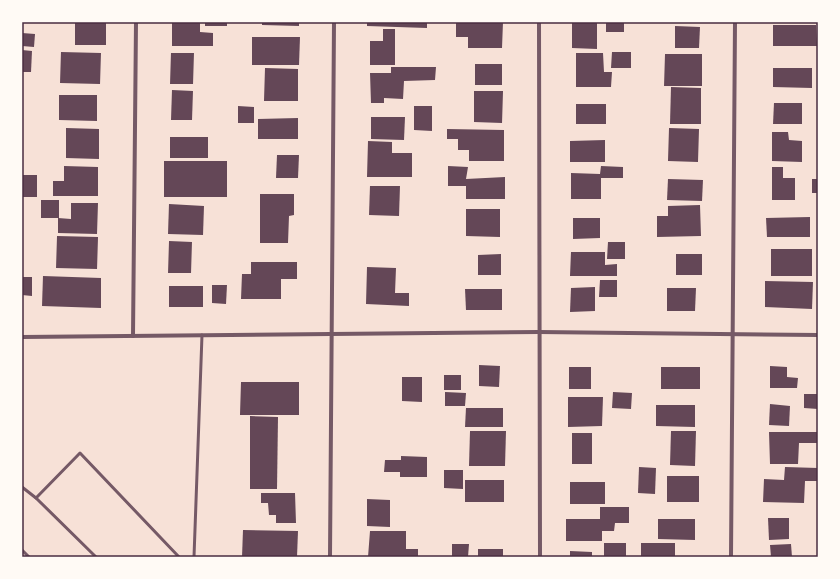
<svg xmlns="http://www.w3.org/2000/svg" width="840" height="579" viewBox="0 0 840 579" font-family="Figtree,sans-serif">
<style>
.building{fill:#644757}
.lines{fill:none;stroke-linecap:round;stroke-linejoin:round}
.service{stroke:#755966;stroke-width:3}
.minor{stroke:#755966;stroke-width:4}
.neatline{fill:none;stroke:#4a2c40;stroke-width:1.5}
</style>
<rect width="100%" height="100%" fill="#f7e1d7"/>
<g class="building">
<rect x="75" y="22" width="31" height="23"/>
<polygon points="172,22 200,22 200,32 213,33 213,46 172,46"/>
<rect x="205" y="22" width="22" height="4"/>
<polygon points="262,22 299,22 299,26 262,25"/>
<polygon points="367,22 427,22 427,28 367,26"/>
<polygon points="456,22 503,22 502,48 468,48 468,37 456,37"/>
<polygon points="572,22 597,22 597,49 572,48"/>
<rect x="606" y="22" width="18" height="10"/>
<polygon points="773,25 816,25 817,46 773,46"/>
<polygon points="675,26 700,27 699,48 675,48"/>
<polygon points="383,29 395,29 395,65 370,65 370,41 383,41"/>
<polygon points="22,33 35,34 34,47 22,46"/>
<polygon points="252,37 300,37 299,65 252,65"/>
<polygon points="22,50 32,51 31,72 22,72"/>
<polygon points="61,52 101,53 100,84 60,83"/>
<polygon points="612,52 631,52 631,68 611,68"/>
<polygon points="171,53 194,53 193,84 170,84"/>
<polygon points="576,53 603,53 604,72 612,72 611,87 576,87"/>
<polygon points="665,54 702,54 702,86 664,86"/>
<rect x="475" y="64" width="27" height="21"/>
<polygon points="391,67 436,67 435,80 404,81 403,99 384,98 384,103 371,103 370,73 391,73"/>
<polygon points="265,68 298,69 298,101 264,101"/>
<polygon points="773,68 812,68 812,88 773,87"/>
<polygon points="671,87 701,88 701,124 670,124"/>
<polygon points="172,90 193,91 192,120 171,120"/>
<polygon points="474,91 503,91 502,123 474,122"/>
<polygon points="59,95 97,95 97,121 59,120"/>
<polygon points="774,103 802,103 802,124 773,124"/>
<rect x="576" y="104" width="30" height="20"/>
<polygon points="238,106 254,107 254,123 238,123"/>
<polygon points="414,106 432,106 432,131 414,130"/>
<polygon points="371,117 405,117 404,140 371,139"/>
<polygon points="298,118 298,139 258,139 258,119"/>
<polygon points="66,128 99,129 99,159 66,158"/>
<polygon points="669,128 699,129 698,162 668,161"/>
<polygon points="447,129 504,130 504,161 469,161 469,150 458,150 458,139 447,139"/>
<polygon points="772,132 788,132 789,140 802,141 802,162 772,161"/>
<rect x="170" y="137" width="38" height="21"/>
<polygon points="605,140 605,162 570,162 570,141"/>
<polygon points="368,141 392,142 392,153 412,153 412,177 367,177"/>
<polygon points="277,155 299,155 298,178 276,178"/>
<rect x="164" y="161" width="63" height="36"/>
<polygon points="64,166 98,167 98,196 53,196 53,181 64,181"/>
<polygon points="448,166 468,167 466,179 505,177 505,199 466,199 466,186 448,186"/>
<polygon points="601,166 623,167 623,178 601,178 601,199 571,199 571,173 600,174"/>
<polygon points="772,167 783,167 783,178 795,178 795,200 772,200"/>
<rect x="22" y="175" width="15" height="22"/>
<polygon points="668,179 703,180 702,201 667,200"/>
<rect x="812" y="179" width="6" height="14"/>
<polygon points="370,186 400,186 399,216 369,215"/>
<polygon points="260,194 294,194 294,215 289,216 288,243 260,243"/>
<rect x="41" y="200" width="18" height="18"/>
<polygon points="71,203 98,203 97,234 58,233 58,218 71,219"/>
<polygon points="169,204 204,206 203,235 168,234"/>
<polygon points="700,205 701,236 657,237 657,216 668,216 668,206"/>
<polygon points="466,209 500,209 500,237 466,236"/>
<polygon points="810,217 810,237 767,237 766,218"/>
<polygon points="573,218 600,218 600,238 573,239"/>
<polygon points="57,236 98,237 97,269 56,268"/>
<polygon points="169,241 192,242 191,273 168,273"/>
<polygon points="608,242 625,242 625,259 607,259"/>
<rect x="771" y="249" width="41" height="27"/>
<polygon points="571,252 605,252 605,265 617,264 617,276 570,276"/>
<polygon points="501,254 501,275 478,275 478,255"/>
<rect x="676" y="254" width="26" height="21"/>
<polygon points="251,262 297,262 297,279 281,279 281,299 241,299 242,274 251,274"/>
<polygon points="367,267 396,268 395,293 409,293 409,306 366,304"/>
<polygon points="43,276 101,278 101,308 42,306"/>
<polygon points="22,277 32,277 32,296 22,295"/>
<polygon points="600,280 617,280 617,297 599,297"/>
<polygon points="765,281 813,282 812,309 765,307"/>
<polygon points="212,285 227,285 226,304 212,303"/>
<rect x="169" y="286" width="34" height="21"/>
<polygon points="595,287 595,311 570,312 571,288"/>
<polygon points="667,288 696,288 695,311 667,311"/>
<polygon points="465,289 502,289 502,310 466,310"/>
<polygon points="479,365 500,366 499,387 479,386"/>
<polygon points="770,366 787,367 787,377 798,378 797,388 770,388"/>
<rect x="569" y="367" width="22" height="22"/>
<rect x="661" y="367" width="39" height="22"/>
<rect x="444" y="375" width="17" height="15"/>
<polygon points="402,377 422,377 422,402 402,401"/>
<polygon points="241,382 299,382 299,415 240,415"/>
<polygon points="445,392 466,393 465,406 445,406"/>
<polygon points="613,392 632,393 631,409 612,408"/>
<polygon points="804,394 818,394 818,409 804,408"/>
<polygon points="568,397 603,397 602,426 568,427"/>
<polygon points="770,404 790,406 789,426 769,425"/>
<polygon points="656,405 695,405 695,427 656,426"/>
<polygon points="466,408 503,408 503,427 465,427"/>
<polygon points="250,416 278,417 277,489 250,489"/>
<polygon points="470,431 506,431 505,466 469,466"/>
<polygon points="671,431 696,431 695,466 670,465"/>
<polygon points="769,432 818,432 818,443 799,443 798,464 770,464"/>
<rect x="572" y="433" width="20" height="31"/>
<polygon points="401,456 427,457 427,477 400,477 400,472 384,472 385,460 401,460"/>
<polygon points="639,467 656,468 655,494 638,493"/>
<polygon points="785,467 818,468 818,481 805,481 804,503 763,502 764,479 784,480"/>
<polygon points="444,470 463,470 463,489 444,488"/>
<rect x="667" y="476" width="32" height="26"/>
<rect x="465" y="480" width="39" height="22"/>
<rect x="570" y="482" width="35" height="22"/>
<polygon points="261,493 295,493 296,523 276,523 276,515 269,515 268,503 261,503"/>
<polygon points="367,499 390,500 390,527 367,526"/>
<polygon points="600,507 629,507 629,523 615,523 614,531 602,531 602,541 566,541 566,519 600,519"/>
<polygon points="768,518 789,518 789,539 769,540"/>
<polygon points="658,519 695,519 695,540 658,539"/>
<polygon points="243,530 298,531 297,557 242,557"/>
<polygon points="370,531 406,531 406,549 418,549 418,557 368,557"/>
<rect x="604" y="543" width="22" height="14"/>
<rect x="641" y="543" width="34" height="14"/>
<polygon points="452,544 469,544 468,557 452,557"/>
<polygon points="791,544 792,557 771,557 770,545"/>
<rect x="478" y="549" width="25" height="8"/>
<polygon points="570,551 592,552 592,557 570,557"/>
</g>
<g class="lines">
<g class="service">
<polyline points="22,487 36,498 80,453 179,557"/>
<polyline points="36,498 96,557"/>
<polyline points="22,550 29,557"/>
<polyline points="194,557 202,335"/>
</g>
<g class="minor">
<polyline points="539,22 540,557"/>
<polyline points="133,336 136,22"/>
<polyline points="22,337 539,332 818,335"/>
<polyline points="330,557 334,22"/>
<polyline points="731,557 735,22"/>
</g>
</g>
<rect width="840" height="579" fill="none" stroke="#fffaf5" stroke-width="46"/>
<rect x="23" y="23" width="794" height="533" class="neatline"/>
</svg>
